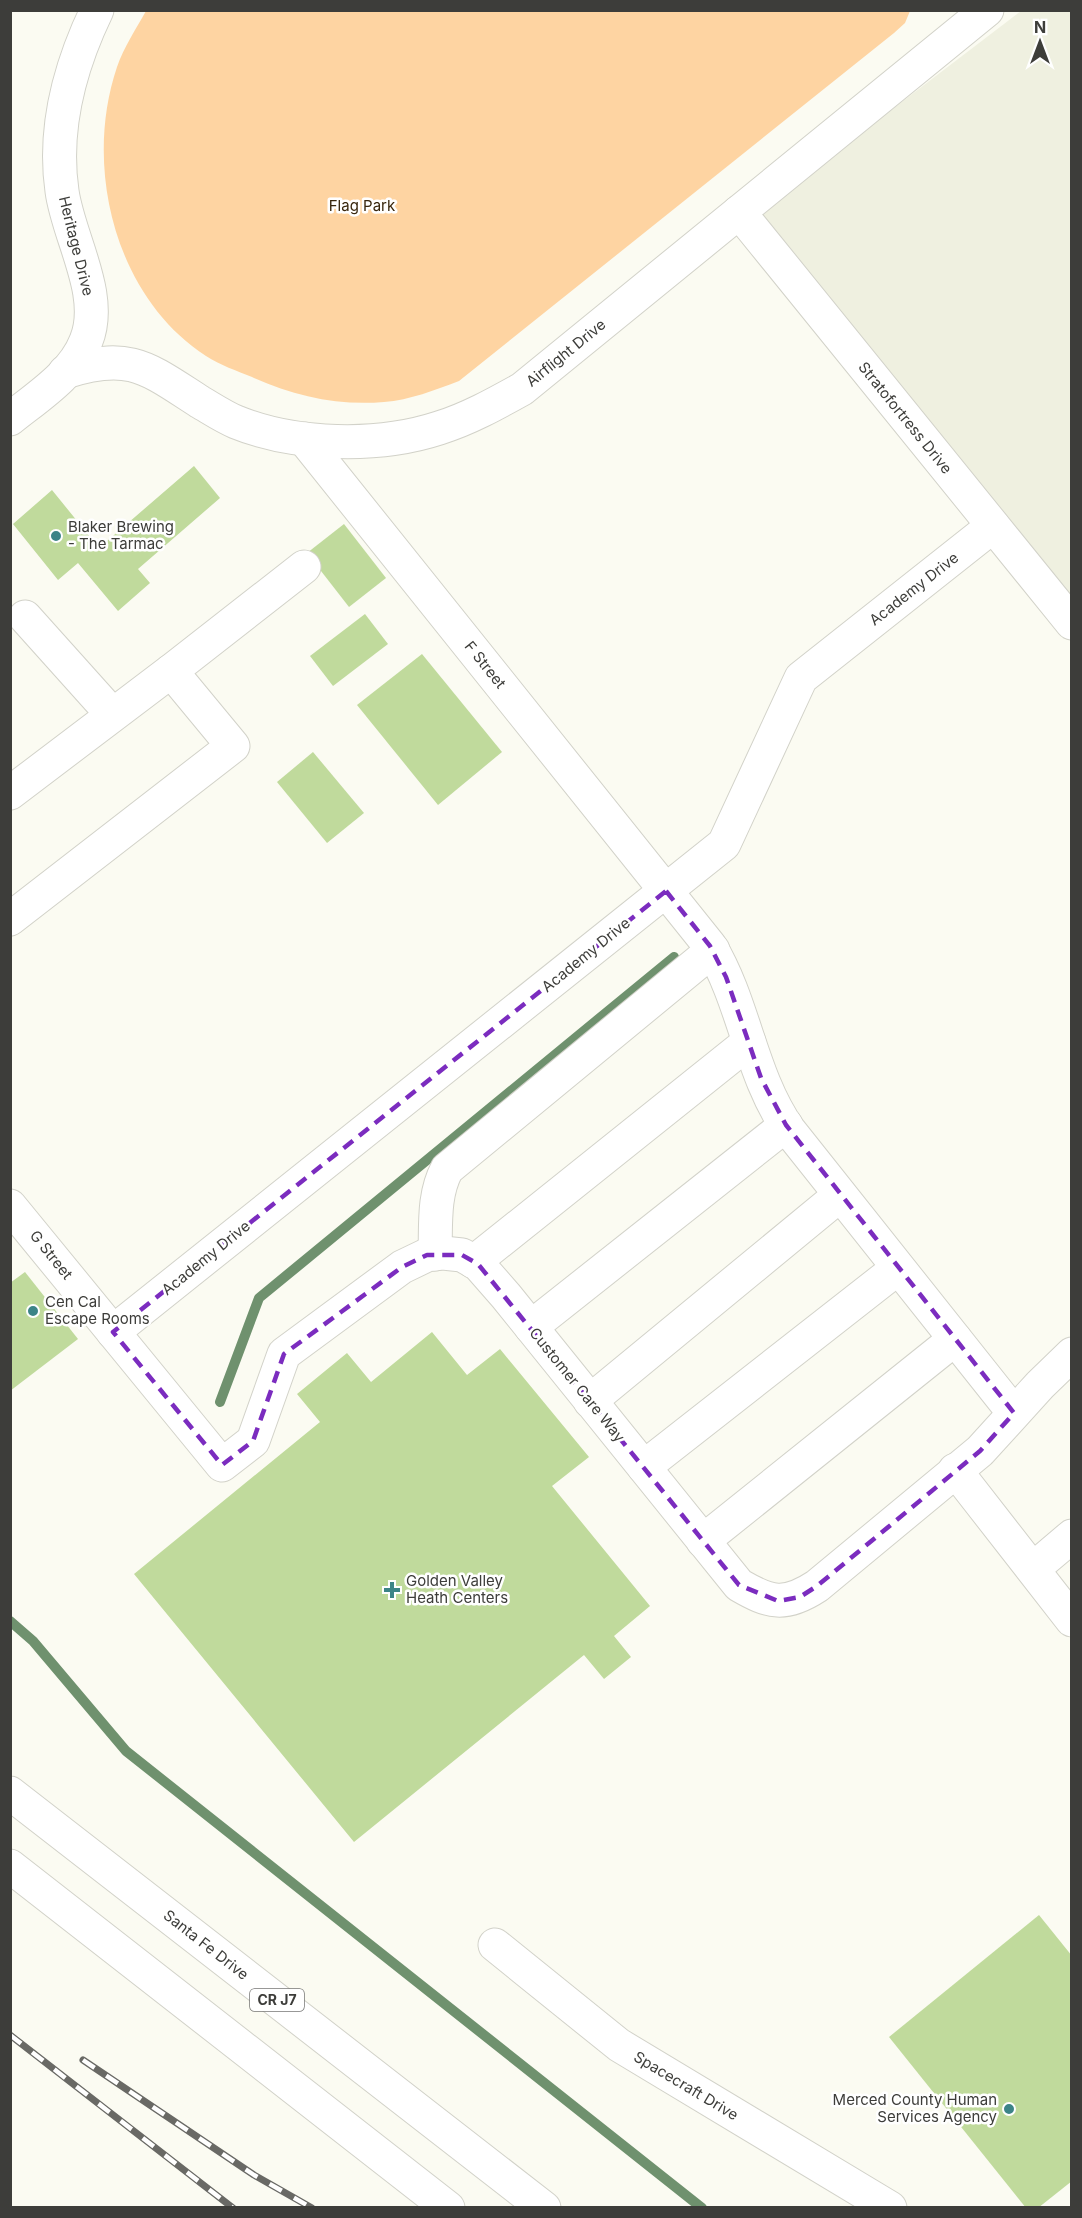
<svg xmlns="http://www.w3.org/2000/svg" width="1082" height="2218" viewBox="0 0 1082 2218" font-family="Inter,sans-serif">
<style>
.built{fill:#eff0e0}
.green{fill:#fed4a2}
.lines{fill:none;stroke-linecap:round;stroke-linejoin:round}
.stream{stroke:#6f916e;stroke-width:10}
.building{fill:#c0da9c}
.minor-casing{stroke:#d2d2c9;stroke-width:35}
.major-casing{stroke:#d2d2c9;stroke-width:35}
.minor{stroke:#fff;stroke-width:33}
.major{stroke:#fff;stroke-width:33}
.rail-casing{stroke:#696965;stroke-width:7}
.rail{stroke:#fff;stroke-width:4.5;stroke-dasharray:14;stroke-linecap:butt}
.marked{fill:none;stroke:#7b2cbf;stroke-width:4.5;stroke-dasharray:12 8;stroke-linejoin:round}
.poi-dot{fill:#3c8487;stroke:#fff;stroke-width:2}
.labels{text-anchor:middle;stroke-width:5;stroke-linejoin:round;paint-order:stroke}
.shield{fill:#fff;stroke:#777775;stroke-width:1.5}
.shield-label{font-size:14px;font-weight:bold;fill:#3d3d3a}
.park-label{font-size:15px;fill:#38260d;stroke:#fff}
.street-label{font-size:15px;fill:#3d3d3a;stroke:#fff}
.poi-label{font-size:15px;fill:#3d3d3a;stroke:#fff;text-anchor:start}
</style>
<rect width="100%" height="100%" fill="#fbfbf2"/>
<polygon class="built" points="1021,11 1071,11 1071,638 746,221"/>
<path class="green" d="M 146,11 L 910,10 L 910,11 L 905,23 L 894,33 L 459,381 C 435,390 410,400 384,402 C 338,406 294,396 252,377 C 237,371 220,365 206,356 C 115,297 83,167 117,67 C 124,47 136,29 146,11 Z"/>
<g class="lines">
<g class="stream">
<polyline points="220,1402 259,1298 674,957"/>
<polyline points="10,1621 33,1641 126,1751 702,2208"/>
</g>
</g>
<g class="building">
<polygon points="194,466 220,498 138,569 150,583 118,611 78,563 58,580 13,524 52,490 99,548"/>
<polygon points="344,524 386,578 349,607 307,553"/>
<polygon points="365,614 388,644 333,686 310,656"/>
<polygon points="422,654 502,752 438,805 357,705"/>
<polygon points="313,752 364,813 327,843 277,782"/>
<polygon points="25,1272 78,1339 10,1391 10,1283"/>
<polygon points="432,1332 467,1375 500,1349 589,1457 552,1486 650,1606 614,1636 631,1657 604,1679 584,1655 354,1842 134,1574 320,1422 297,1394 347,1353 371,1382"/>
<polygon points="1039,1915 1072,1956 1072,2181 1038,2208 1026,2208 889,2037"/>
</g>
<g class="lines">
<defs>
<g id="minor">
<polyline points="739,212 1072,623"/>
<path d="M 65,372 C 130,351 147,368 200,402 C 212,409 224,417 236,422 C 295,446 378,448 439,428 C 468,419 495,404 522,389 L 987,10"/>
<path d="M 10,419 C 37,397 73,375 86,341 C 105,295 68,237 62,191 C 53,129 70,66 97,10"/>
<path d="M 304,439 L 710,946 C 745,1004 750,1074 789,1130 L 1014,1413"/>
<polyline points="25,617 112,714"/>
<polyline points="10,793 171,671"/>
<polyline points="10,919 233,746 171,671 304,567"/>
<path d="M 10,1206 L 222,1465 L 253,1441 L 284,1354 L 402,1267 L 427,1255 L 443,1253 L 462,1255 L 478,1264 L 506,1296 L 739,1585 C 770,1603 785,1607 817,1586 L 980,1451 L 1040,1385 L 1072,1354"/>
<path d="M 435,1254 C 436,1225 433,1195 447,1169 L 713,950"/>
<polyline points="474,1262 749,1042"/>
<polyline points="531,1327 786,1125"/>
<polyline points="113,1332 724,844 801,678 993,526"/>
<polyline points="590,1401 840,1195"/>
<polyline points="644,1467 898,1268"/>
<polyline points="955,1470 1072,1620"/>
<polyline points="703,1541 955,1339"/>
<polyline points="1033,1569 1072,1536"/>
<polyline points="495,1945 619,2045 890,2208"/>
</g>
<g id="major">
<polyline points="10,1793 544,2208"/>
<polyline points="10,1866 448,2208"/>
</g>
</defs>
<use href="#minor" class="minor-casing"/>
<use href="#major" class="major-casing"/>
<use href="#minor" class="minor"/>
<use href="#major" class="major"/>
<defs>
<g id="rail">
<polyline points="10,2035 233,2208"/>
<polyline points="83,2060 254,2175 312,2208"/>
</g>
</defs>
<use href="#rail" class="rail-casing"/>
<use href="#rail" class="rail"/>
</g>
<path class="marked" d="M 666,891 L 710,946 L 726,977 L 761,1078 L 786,1125 L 1014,1413 L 980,1451 L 817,1586 L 800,1597 L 778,1601 L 739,1585 L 478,1264 L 462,1255 L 427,1255 L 402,1267 L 284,1354 L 253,1441 L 222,1465 L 113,1332 Z"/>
<g class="poi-dot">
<circle cx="56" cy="536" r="6"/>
<circle cx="33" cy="1311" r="6"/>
<path d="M389 1581h6v6h6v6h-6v6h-6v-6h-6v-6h6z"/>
<circle cx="1009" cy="2109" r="6"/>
</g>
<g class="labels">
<rect class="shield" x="250" y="1989" width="54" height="22" rx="4.5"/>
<g class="shield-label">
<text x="277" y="2005">CR J7</text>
</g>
<g class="park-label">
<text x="362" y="211">Flag Park</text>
</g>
<g class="street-label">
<text transform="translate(76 246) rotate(76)" y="5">Heritage Drive</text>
<text transform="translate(566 353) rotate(-39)" y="5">Airflight Drive</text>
<text transform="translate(905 418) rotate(51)" y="5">Stratofortress Drive</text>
<text transform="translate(914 589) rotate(-38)" y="5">Academy Drive</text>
<text transform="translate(485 665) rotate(51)" y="5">F Street</text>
<text transform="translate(586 955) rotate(-39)" y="5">Academy Drive</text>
<text transform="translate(51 1255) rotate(51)" y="5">G Street</text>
<text transform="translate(206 1258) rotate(-39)" y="5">Academy Drive</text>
<text transform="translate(577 1385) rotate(51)" y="5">Customer Care Way</text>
<text transform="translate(206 1945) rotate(38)" y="5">Santa Fe Drive</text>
<text transform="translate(686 2086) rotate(31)" y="5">Spacecraft Drive</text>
</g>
<g class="poi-label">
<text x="68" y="532">Blaker Brewing<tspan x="68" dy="17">- The Tarmac</tspan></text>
<text x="45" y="1307">Cen Cal<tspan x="45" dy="17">Escape Rooms</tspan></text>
<text x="406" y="1586">Golden Valley<tspan x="406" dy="17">Heath Centers</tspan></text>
<text x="997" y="2105" text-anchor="end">Merced County Human<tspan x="997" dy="17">Services Agency</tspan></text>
</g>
</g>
<rect width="1082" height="2218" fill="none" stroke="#3d3d3a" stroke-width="24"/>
<g transform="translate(1040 42)" stroke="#ffffff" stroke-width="4.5" paint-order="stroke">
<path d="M0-4.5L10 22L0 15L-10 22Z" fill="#3d3d3a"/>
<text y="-9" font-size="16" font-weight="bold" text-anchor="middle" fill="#3d3d3a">N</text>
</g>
</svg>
